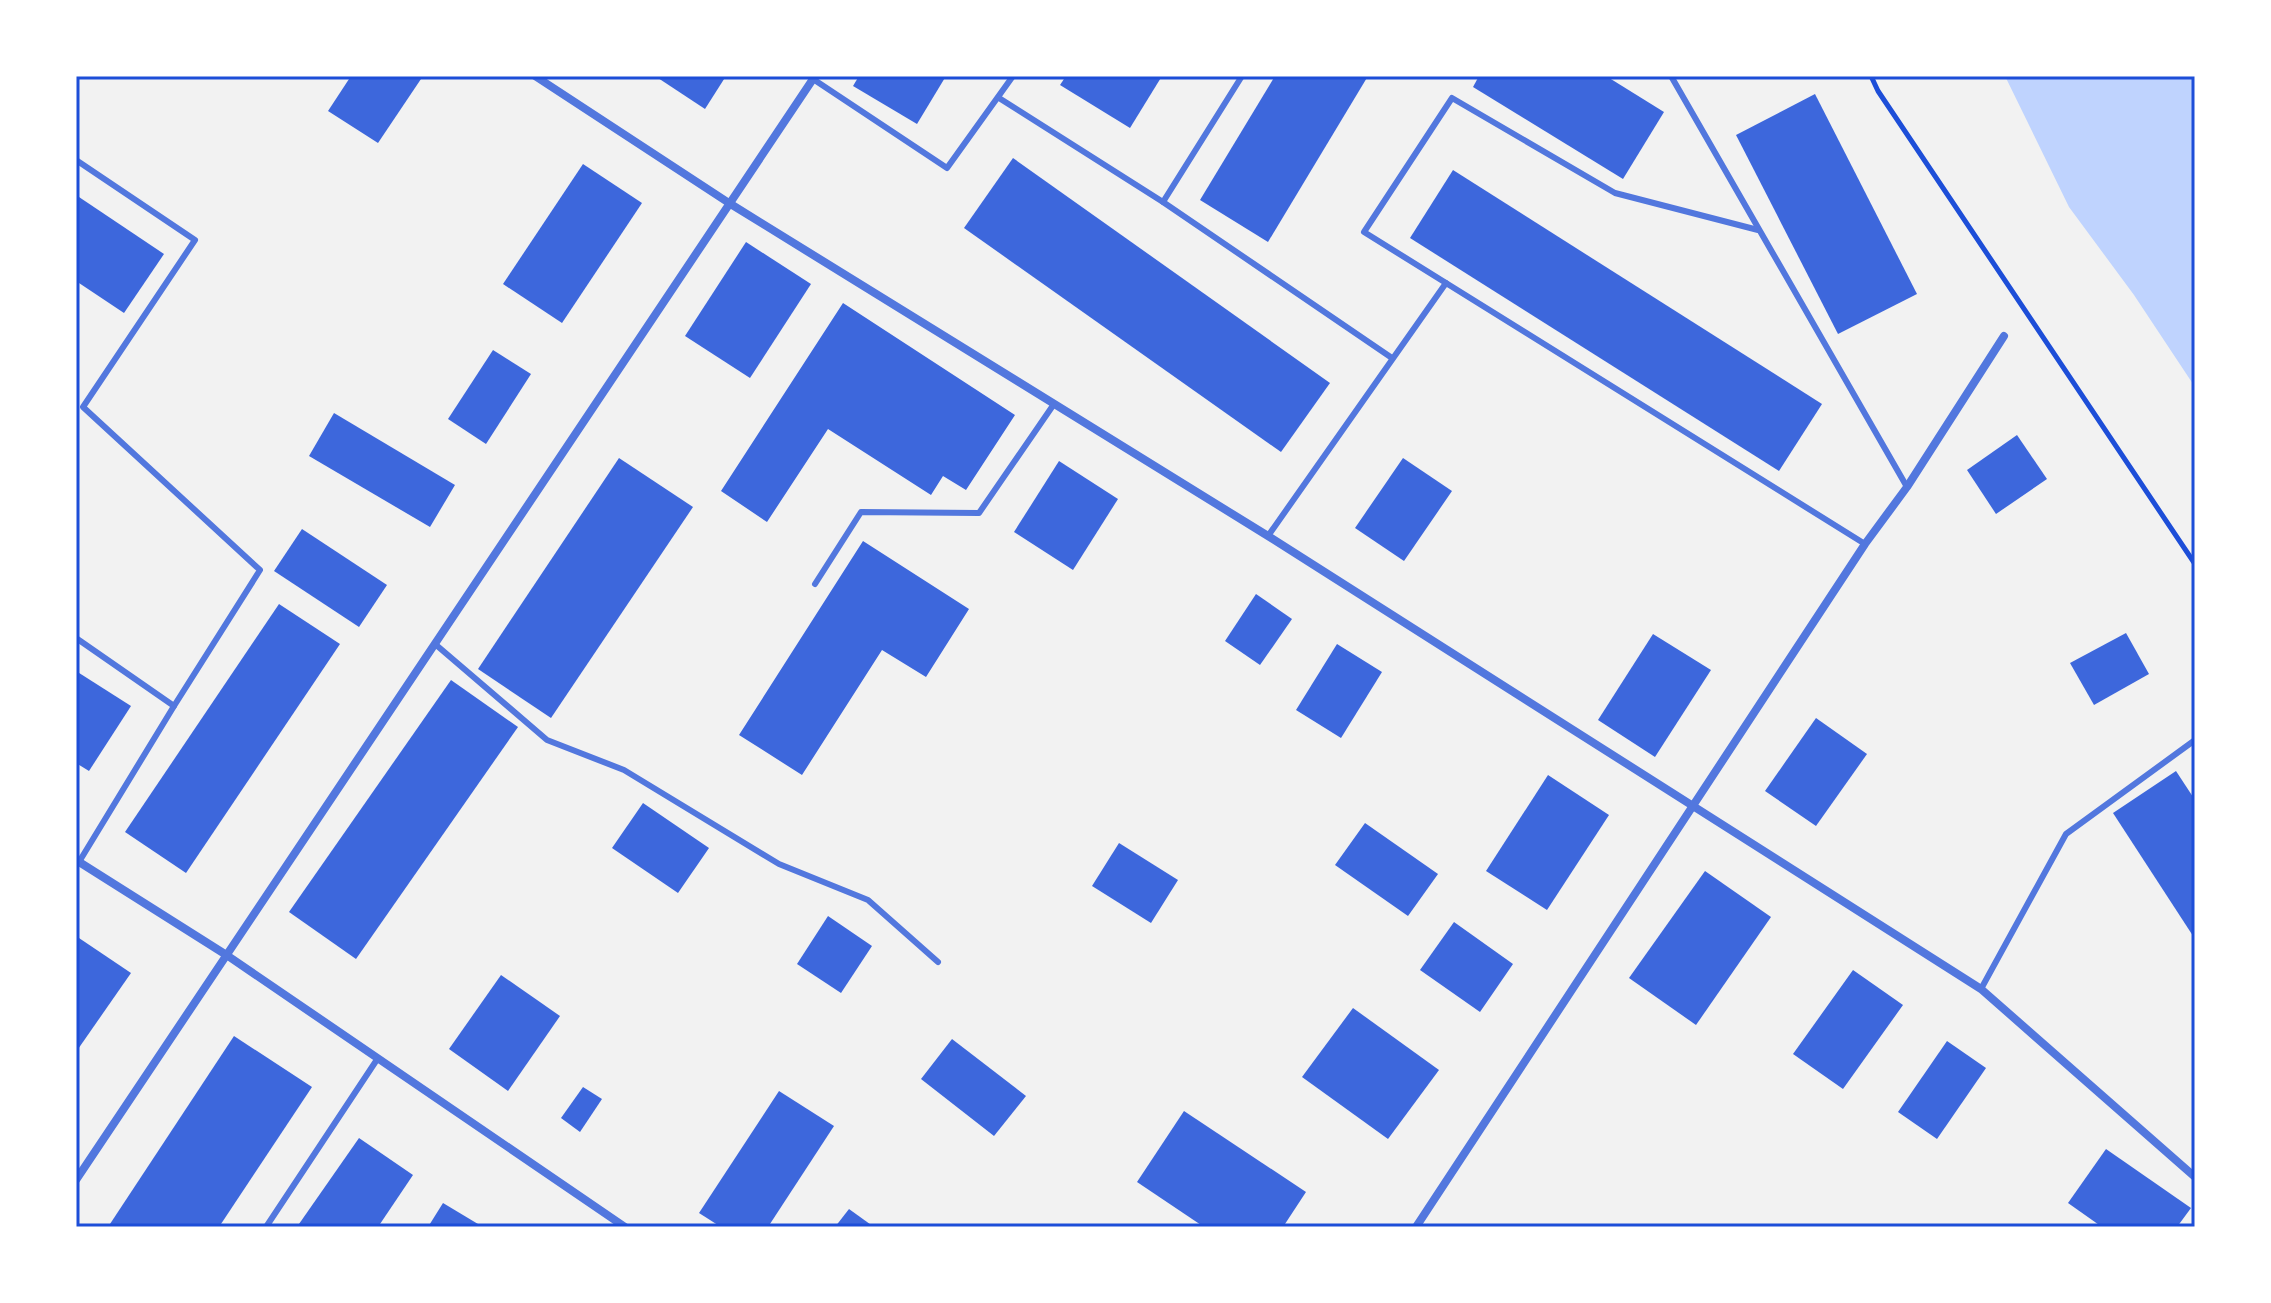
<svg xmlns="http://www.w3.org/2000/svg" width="2271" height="1303" viewBox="0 0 2271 1303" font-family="'DejaVu Sans',sans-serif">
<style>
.water{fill:#bfd3fe}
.building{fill:#3d67dc}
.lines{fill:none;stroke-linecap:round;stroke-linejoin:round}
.path{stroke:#1d4ed8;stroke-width:5}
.service{stroke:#5277de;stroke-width:6}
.minor{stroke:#5277de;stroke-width:8}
.neatline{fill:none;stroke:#1d4ed8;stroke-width:3}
</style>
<rect width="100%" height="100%" fill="#f2f2f2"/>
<polygon class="water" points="2005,76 2195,76 2195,387 2134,295 2069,207"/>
<g class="building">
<polygon points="351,76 423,76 378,143 328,111"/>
<polygon points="655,76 726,76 705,109"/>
<polygon points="859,76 946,76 917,124 853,86"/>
<polygon points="1066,76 1162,76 1130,128 1060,85"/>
<polygon points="1275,76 1368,76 1268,242 1200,200"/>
<polygon points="1479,76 1606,76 1664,112 1623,179 1473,87"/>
<polygon points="1815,94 1917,294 1838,334 1736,135"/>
<polygon points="1013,158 1330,383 1281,452 964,228"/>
<polygon points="583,164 642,203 562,323 503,284"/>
<polygon points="1453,170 1822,404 1779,471 1410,238"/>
<polygon points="76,195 164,254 124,313 76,281"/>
<polygon points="746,242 811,284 750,378 685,336"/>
<polygon points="843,303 1015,415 966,490 943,476 931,495 828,429 767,522 721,491"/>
<polygon points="493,350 531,374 486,444 448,419"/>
<polygon points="334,413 455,485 430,527 309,456"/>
<polygon points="2017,435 2047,479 1996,514 1967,470"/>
<polygon points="619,458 693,507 551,718 478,669"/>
<polygon points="1403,458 1452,491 1404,561 1355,528"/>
<polygon points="1059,461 1118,499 1073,570 1014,532"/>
<polygon points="302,529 387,585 359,627 274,571"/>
<polygon points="863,541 969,609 926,677 882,650 802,775 739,735"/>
<polygon points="1256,594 1292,619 1260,665 1225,641"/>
<polygon points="279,604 340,644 186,873 125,832"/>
<polygon points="2126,633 2149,674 2094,705 2070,663"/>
<polygon points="1653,634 1711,670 1655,757 1598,720"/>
<polygon points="1337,644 1382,672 1341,738 1296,710"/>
<polygon points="76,671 131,706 89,771 76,763"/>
<polygon points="451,680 518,727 356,959 289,912"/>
<polygon points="1816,718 1867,754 1816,826 1765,791"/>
<polygon points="2176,771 2195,800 2195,939 2113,813"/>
<polygon points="1548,775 1609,815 1547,910 1486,871"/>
<polygon points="643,803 709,848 678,893 612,848"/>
<polygon points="1365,823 1438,874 1408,916 1335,865"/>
<polygon points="1119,843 1178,880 1151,923 1092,886"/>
<polygon points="1705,871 1771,917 1696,1025 1629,978"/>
<polygon points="828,916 872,946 841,993 797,964"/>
<polygon points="1454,922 1513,964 1480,1012 1420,970"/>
<polygon points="76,936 131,973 76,1052"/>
<polygon points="1853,970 1903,1005 1843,1089 1793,1054"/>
<polygon points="501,975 560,1016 508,1091 449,1049"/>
<polygon points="1353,1008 1439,1070 1388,1139 1302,1077"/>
<polygon points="234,1036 312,1087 219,1227 108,1227"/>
<polygon points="952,1039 1026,1096 994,1136 921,1079"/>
<polygon points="1947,1041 1986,1068 1937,1139 1898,1112"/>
<polygon points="583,1087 602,1099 580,1132 561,1118"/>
<polygon points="779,1091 834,1126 768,1227 721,1227 699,1213"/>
<polygon points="1184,1111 1306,1192 1283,1227 1204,1227 1137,1182"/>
<polygon points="359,1138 413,1175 378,1227 304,1227 299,1224"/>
<polygon points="2106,1149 2191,1208 2177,1227 2102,1227 2068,1203"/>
<polygon points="443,1203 483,1227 428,1227"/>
<polygon points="849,1209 874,1227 835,1227"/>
</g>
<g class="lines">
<polyline class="path" points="1871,76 1878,91 2195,564"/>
<g class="service">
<polyline points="1671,76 1907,487"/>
<polyline points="813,79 947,168 1013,76"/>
<polyline points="999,98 1163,202 1392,358"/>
<polyline points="76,160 195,240 83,407 260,570 174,706"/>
<polyline points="1163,202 1242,76"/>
<polyline points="1446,283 1364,232 1452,98 1615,193 1758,230"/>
<polyline points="1268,536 1446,283 1865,544"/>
<polyline points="815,584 861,512 979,513 1054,404"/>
<polyline points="76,638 174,706 79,862"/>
<polyline points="435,644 547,740 624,770 779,864 868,900 938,962"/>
<polyline points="1981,989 2066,834 2195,740"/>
<polyline points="266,1227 378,1058"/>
</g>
<g class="minor">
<polyline points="535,76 729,203 1268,536 1981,989 2195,1177"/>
<polyline points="76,860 228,956 625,1227"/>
<polyline points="76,1180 815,76"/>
<polyline points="1416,1227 1865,544 1907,487 2004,336"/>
</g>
</g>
<rect width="2271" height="1303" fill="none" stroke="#ffffff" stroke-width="156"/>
<rect x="78" y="78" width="2115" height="1147" class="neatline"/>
</svg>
